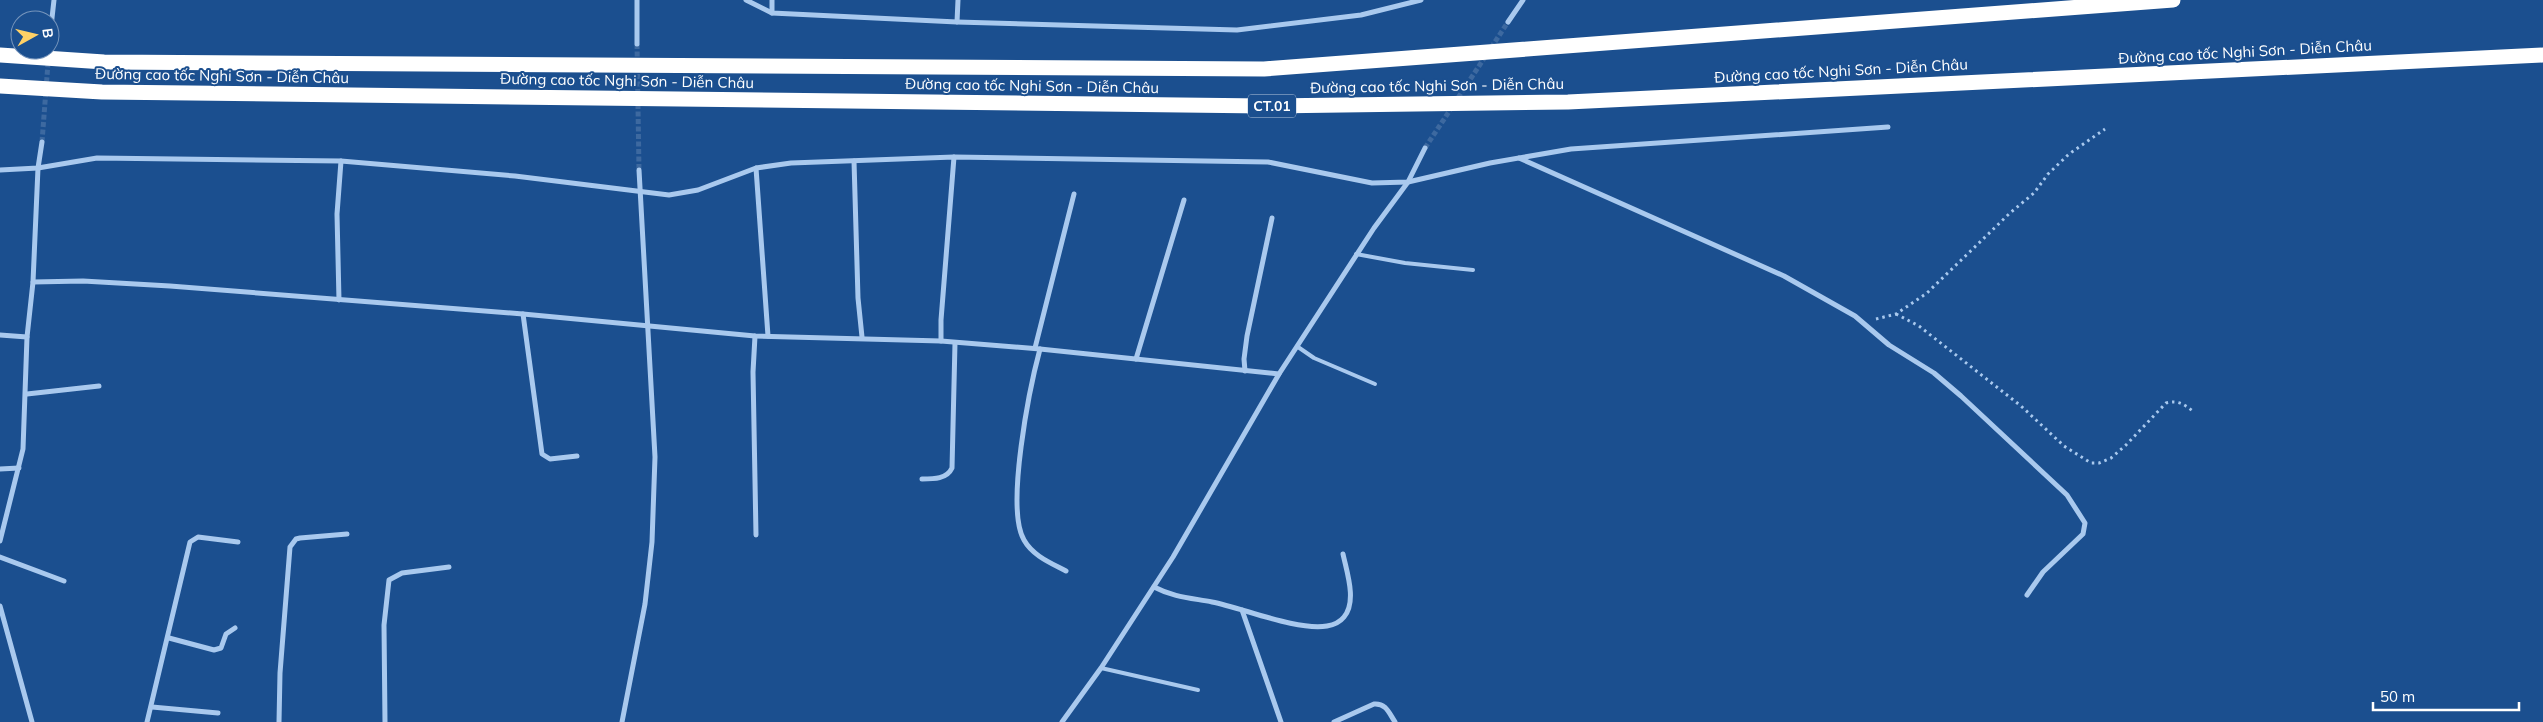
<svg xmlns="http://www.w3.org/2000/svg" width="2543" height="722" viewBox="0 0 2543 722" font-family="Mulish,sans-serif">
<style>
.lines{fill:none;stroke-linecap:round;stroke-linejoin:round}
.street-tunnel{stroke:#3d69a0;stroke-width:5;stroke-dasharray:5 2.5;stroke-linecap:butt}
.path{stroke:#a9c9ee;stroke-width:3;stroke-dasharray:2.5 4;stroke-linecap:butt}
.lane{stroke:#a9c9ee;stroke-width:4}
.street{stroke:#a9c9ee;stroke-width:5}
.highway{stroke:#fff;stroke-width:15}
.labels{text-anchor:middle;stroke-width:4;stroke-linejoin:round;paint-order:stroke}
.shield{fill:#1b4f8f;stroke:#bbcadd;stroke-width:1}
.shield-label{font-size:14px;font-weight:bold;fill:#fff}
.street-label{font-size:15px;fill:#fff;stroke:#1b4f8f}
</style>
<rect width="100%" height="100%" fill="#1b4f8f"/>
<g class="lines">
<g class="street-tunnel">
<polyline points="637,44 639,170"/>
<polyline points="42,142 49,50"/>
<polyline points="1425,148 1508,22"/>
</g>
<g class="path">
<path d="M 1896,314 L 1919,326 L 2021,406 L 2064,446 L 2091,463 L 2099,463 L 2111,458 L 2126,445 L 2166,403 C 2178,400 2184,404 2194,412"/>
<polyline points="1876,319 1896,314 1927,293 2010,213 2034,193 2048,174 2069,154 2105,129"/>
</g>
<g class="lane">
<polyline points="1356,254 1405,263 1473,270"/>
<polyline points="1298,347 1314,358 1375,384"/>
<polyline points="1101,668 1198,690"/>
</g>
<g class="street">
<polyline points="637,0 637,44"/>
<polyline points="746,0 772,13 957,22 1237,30 1361,15 1421,0"/>
<polyline points="772,13 772,0"/>
<polyline points="957,22 958,0"/>
<polyline points="1508,22 1523,0"/>
<polyline points="50,36 54,0"/>
<polyline points="1519,158 1784,276 1855,316 1889,345 1934,373 1961,396 2067,495 2085,523 2083,534 2043,572 2027,595"/>
<polyline points="854,161 858,298 862,337"/>
<polyline points="756,168 768,336"/>
<polyline points="0,170 38,168 97,158 341,161 515,176 669,195 698,190 756,168 791,163 954,157 1268,162 1372,183 1408,182 1490,163 1571,149 1888,127"/>
<polyline points="33,282 83,281 170,286 523,314 755,336 941,341 1040,349 1279,374"/>
<polyline points="339,300 337,214 341,161"/>
<polyline points="523,314 542,454 550,459 577,456"/>
<polyline points="0,335 27,337"/>
<polyline points="755,336 753,372 756,535"/>
<polyline points="941,341 941,320 954,157"/>
<polyline points="1035,348 1074,194"/>
<path d="M 1040,349 C 1030,386 1005,508 1024,540 C 1033,556 1051,563 1066,571"/>
<polyline points="1136,359 1184,200"/>
<polyline points="1245,371 1244,359 1247,336 1272,218"/>
<polyline points="27,394 99,386"/>
<polyline points="0,469 19,468"/>
<path d="M 922,479 C 934,479 947,479 952,468 L 955,343"/>
<polyline points="0,541 23,449 27,337 33,282 38,168 42,142"/>
<polyline points="0,557 64,581"/>
<path d="M 1154,587 C 1173,597 1191,598 1212,602 C 1243,608 1297,631 1327,626 C 1333,625 1340,622 1344,617 C 1357,601 1347,573 1343,554"/>
<polyline points="0,606 32,722"/>
<polyline points="1242,610 1281,722"/>
<polyline points="169,638 214,650 221,648 226,634 235,628"/>
<polyline points="152,707 218,713"/>
<polyline points="147,722 190,542 198,537 238,542"/>
<polyline points="279,722 280,673 290,547 296,539 300,538 347,534"/>
<polyline points="385,722 384,625 389,580 402,573 449,567"/>
<polyline points="622,722 645,604 652,542 655,457 639,170"/>
<polyline points="1062,722 1101,668 1173,557 1279,374 1374,228 1408,182 1425,148"/>
<path d="M 1334,722 L 1374,704 C 1386,703 1389,713 1395,722"/>
</g>
<g class="highway">
<polyline points="0,55 104,62 1264,69 2173,0"/>
<polyline points="0,86 102,92 1264,106 1568,102 2543,55"/>
</g>
</g>
<g class="labels">
<rect class="shield" x="1248" y="94.5" width="48" height="23" rx="4"/>
<g class="shield-label">
<text x="1272" y="111">CT.01</text>
</g>
<g class="street-label">
<text transform="translate(2245 52) rotate(-3)" y="5">Đường cao tốc Nghi Sơn - Diễn Châu</text>
<text transform="translate(1841 71) rotate(-3)" y="5">Đường cao tốc Nghi Sơn - Diễn Châu</text>
<text transform="translate(222 76) rotate(1)" y="5">Đường cao tốc Nghi Sơn - Diễn Châu</text>
<text transform="translate(627 81) rotate(1)" y="5">Đường cao tốc Nghi Sơn - Diễn Châu</text>
<text transform="translate(1032 86) rotate(1)" y="5">Đường cao tốc Nghi Sơn - Diễn Châu</text>
<text transform="translate(1437 86) rotate(-1)" y="5">Đường cao tốc Nghi Sơn - Diễn Châu</text>
</g>
</g>
<g transform="translate(35 35) rotate(82)"><circle r="24" fill="#1b4f8f" stroke="#7695bc"/>
<path d="M0-4L9 19L0 12L-9 19Z" fill="#ffd166"/>
<text y="-8" font-size="14" font-weight="bold" text-anchor="middle" fill="#ffffff">B</text>
</g>
<path d="M2373 702v8h146v-8" fill="none" stroke="#ffffff" stroke-width="2.5"/>
<text x="2380" y="702" font-size="15" fill="#ffffff" stroke="#1b4f8f" stroke-width="4" paint-order="stroke">50 m</text>
</svg>
